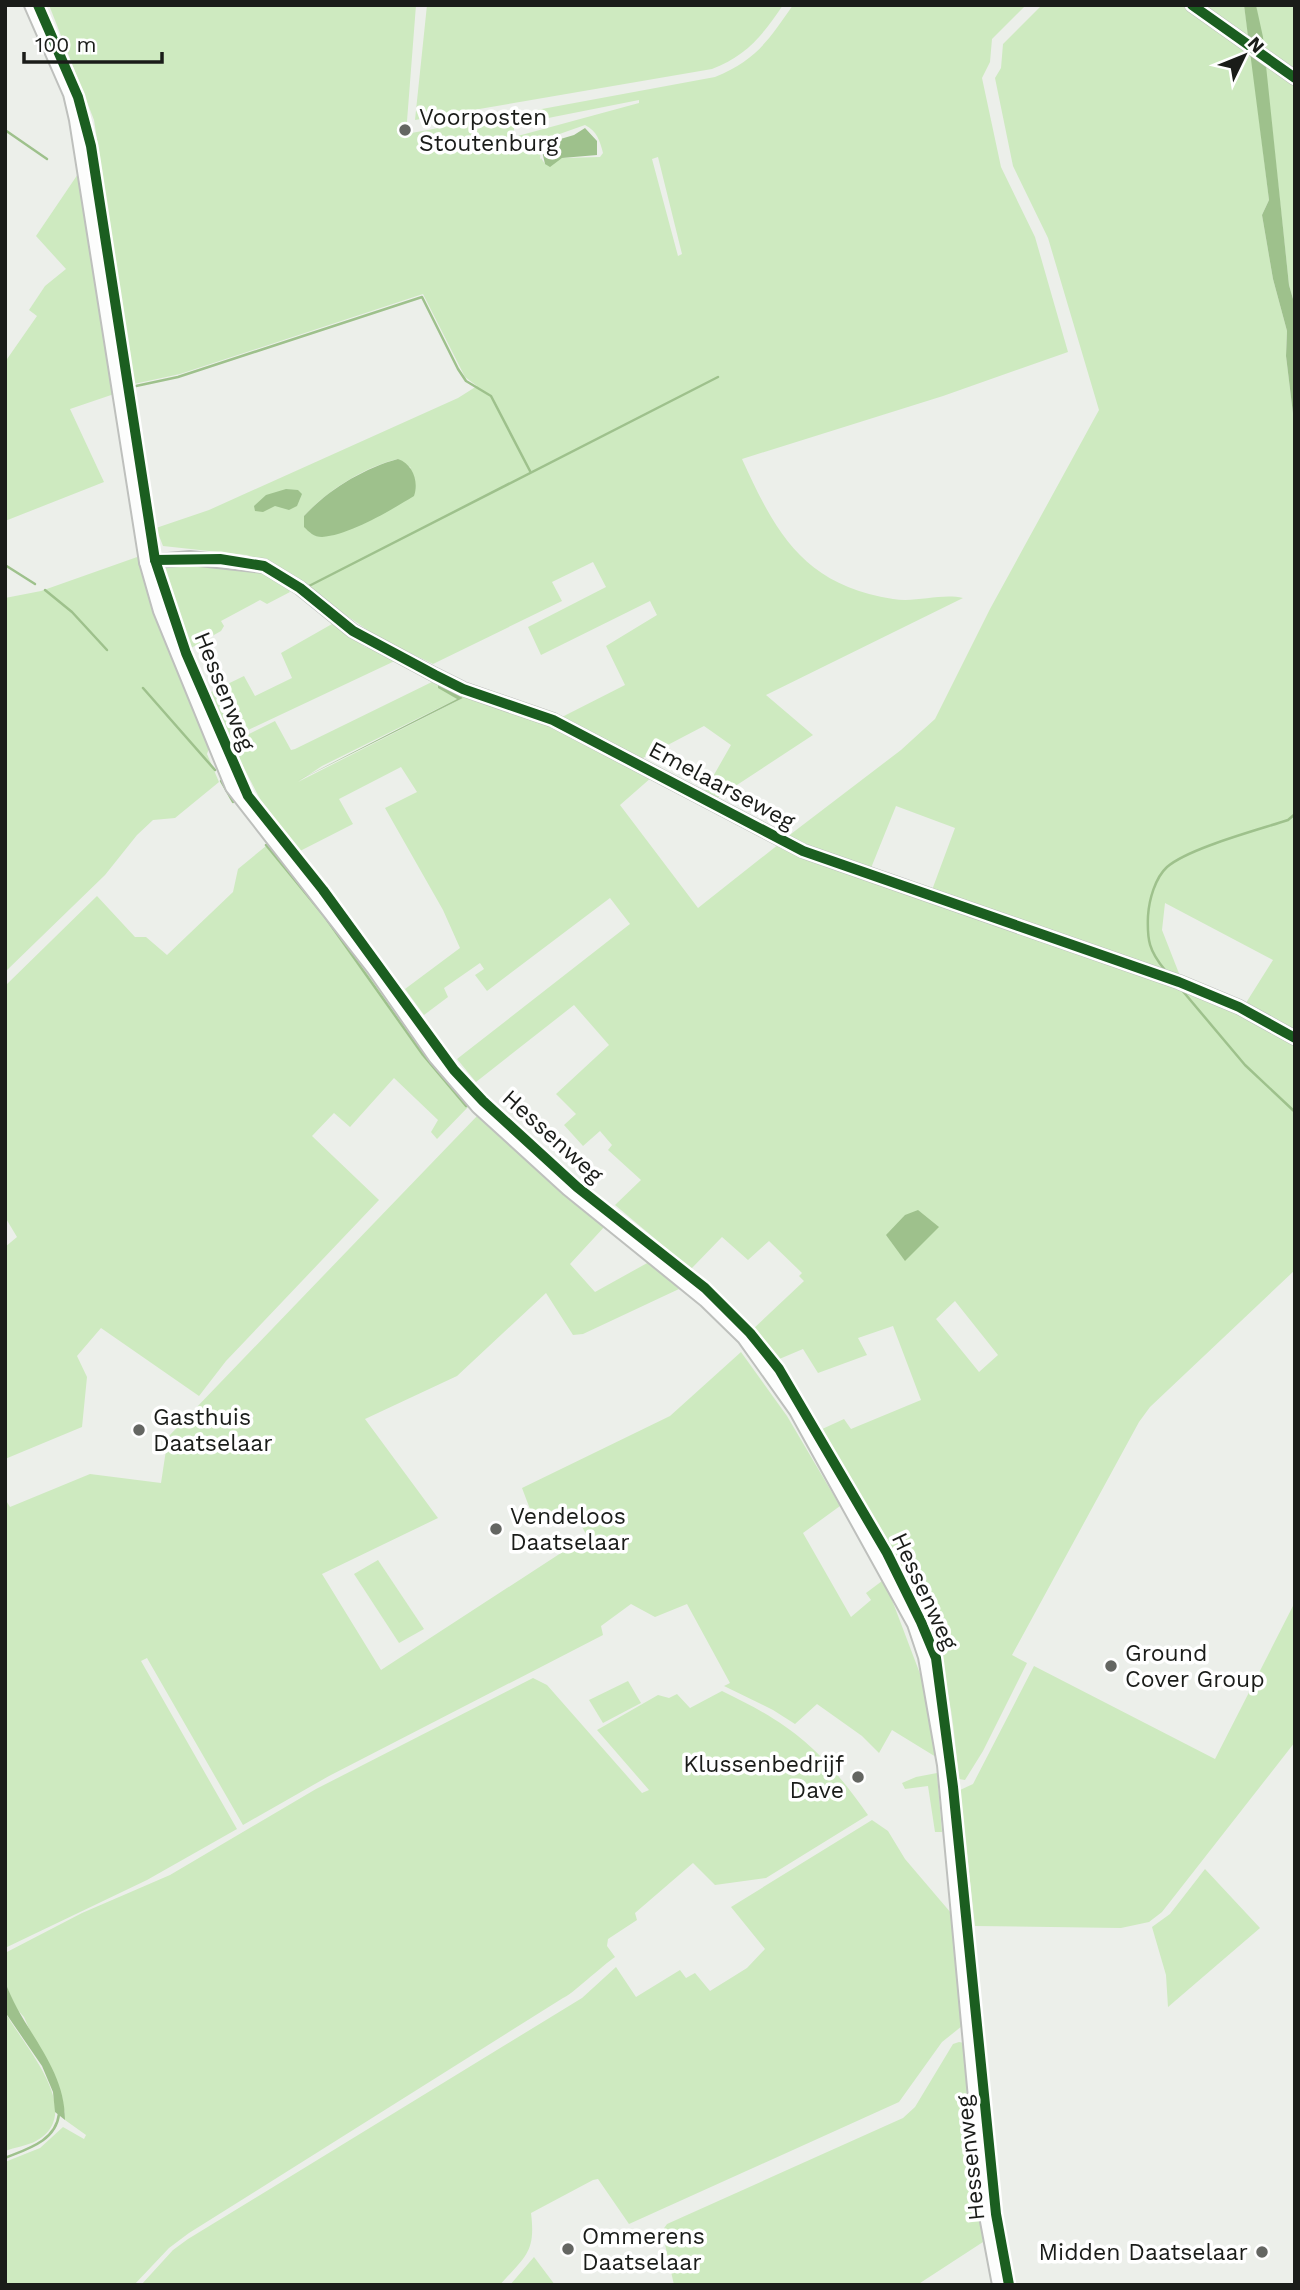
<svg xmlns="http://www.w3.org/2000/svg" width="1300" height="2290" viewBox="0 0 1300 2290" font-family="'Work Sans',sans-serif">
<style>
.green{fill:#ceeac0;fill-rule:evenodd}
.water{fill:#9ec18c}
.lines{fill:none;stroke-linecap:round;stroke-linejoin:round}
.stream{stroke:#9ec18c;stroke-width:2.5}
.minor-casing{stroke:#bec0bd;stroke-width:16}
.minor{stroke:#fcfdfc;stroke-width:12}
.cycleway-casing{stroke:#fff;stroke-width:15}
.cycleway{stroke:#1b5e20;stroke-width:10}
.poi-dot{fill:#646662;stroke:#fff;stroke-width:2.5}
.labels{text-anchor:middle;stroke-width:7;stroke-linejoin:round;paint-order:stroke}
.poi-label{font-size:23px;fill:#1a1c19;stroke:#fff;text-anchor:start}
.street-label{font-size:23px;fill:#1a1c19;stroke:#fff}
</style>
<rect width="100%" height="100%" fill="#ecefea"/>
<g class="green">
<path d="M 49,5 L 416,5 L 406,134 L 715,77 C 756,60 768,41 793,5 L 1026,5 L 992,39 L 990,62 L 982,78 L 1001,167 L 1035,237 L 1068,352 L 943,396 L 742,459 C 776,534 804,585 893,599 C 916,603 941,593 963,598 L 766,695 L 813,735 L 714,800 L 703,794 L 731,745 L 704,726 L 639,760 L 560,718 L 625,685 L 606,646 L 657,615 L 650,601 L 541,655 L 528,627 L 606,587 L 593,562 L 552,582 L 562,601 L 433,664 L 379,638 L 269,562 L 246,555 L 163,546 L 156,528 L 209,510 L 458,398 L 477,386 L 465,377 L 423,294 L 180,374 L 134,384 L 94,120 ZM 639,100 L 639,103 L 514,137 L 514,128 L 523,123 ZM 585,125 C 597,131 600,141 603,153 L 600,157 L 562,158 L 545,164 L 541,158 L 540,160 L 541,145 L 551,137 ZM 658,157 L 682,254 L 678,256 L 652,159 ZM 398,459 L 411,468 L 304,516 C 328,490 364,467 398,459 Z"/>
<path d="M 427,5 L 783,5 C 763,35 746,56 712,69 L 415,120 Z"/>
<polygon points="1042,5 1181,5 1251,53 1269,200 1262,215 1273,279 1287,331 1286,356 1295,430 1295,1034 1244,1006 1273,960 1165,903 1162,930 1180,976 932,890 955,828 896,806 871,868 787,837 901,750 935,719 990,609 1099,410 1048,238 1013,166 995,78 1001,68 1003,44"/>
<polygon points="1199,5 1244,5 1249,40"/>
<polygon points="1256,5 1295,5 1295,73 1263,50"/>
<polygon points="1265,63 1295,85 1295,306 1289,285"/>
<polygon points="80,171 120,392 70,409 104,482 5,521 5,362 37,316 29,310 45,286 66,269 36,236"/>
<polygon points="140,556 207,733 209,748 207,754 219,782 175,818 153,820 137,835 105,875 5,972 5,598 41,591"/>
<path d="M 164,562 C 200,564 270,559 290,592 L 267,604 L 260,600 L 221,621 L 224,626 L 221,631 L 191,648 L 168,581 Z"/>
<polygon points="332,624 365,647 399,659 229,739 209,693 244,676 255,696 292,678 281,653"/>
<path d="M 438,679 L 539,719 L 652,777 L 620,805 L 698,908 L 779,844 L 1161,980 L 1274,1029 L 1295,1046 L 1295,1270 L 1150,1407 L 1139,1422 L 1012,1655 L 1027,1663 L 983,1751 L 965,1780 L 959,1779 C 955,1744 953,1708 943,1673 C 919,1586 865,1508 820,1430 L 844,1419 L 851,1429 L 921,1400 L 893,1326 L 858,1338 L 867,1355 L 818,1373 L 803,1349 L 777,1360 L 752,1330 L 804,1281 L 799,1276 L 802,1273 L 769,1241 L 748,1260 L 722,1237 L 691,1269 L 615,1205 L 641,1180 L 608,1150 L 612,1145 L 600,1131 L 583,1146 L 564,1125 L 576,1114 L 556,1094 L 609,1045 L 574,1005 L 476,1082 L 457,1059 L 630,924 L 610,898 L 487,991 L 475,975 L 484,969 L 480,963 L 444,988 L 448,997 L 424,1015 L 405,989 L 460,948 L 443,910 L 385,808 L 417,792 L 401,767 L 339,799 L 353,824 L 300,851 L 260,799 L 231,743 L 275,721 L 291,750 L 295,749 ZM 438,684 L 463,698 L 298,782 L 322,766 L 457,699 ZM 955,1301 L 998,1355 L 979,1372 L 936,1319 Z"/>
<polygon points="266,846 311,895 366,966 433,1064 469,1106 437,1139 431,1132 438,1120 394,1078 350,1127 334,1113 312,1136 379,1200 226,1361 199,1396 101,1328 77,1356 87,1377 82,1427 5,1459 5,1247 17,1237 5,1217 5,986 97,896 135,937 146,937 167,955 233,892 238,869"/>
<polygon points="478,1115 539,1171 606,1225 570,1264 595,1292 649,1262 679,1289 583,1334 573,1335 546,1293 457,1376 365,1419 438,1518 322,1574 381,1670 587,1536 572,1508 561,1510 536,1525 522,1488 670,1416 741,1352 787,1416 840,1506 803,1533 851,1617 871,1600 866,1593 882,1581 889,1592 922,1679 936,1757 892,1730 879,1753 862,1736 817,1704 795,1724 773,1710 724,1686 730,1683 687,1604 655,1617 631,1604 601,1626 603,1635 329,1776 243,1825 147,1658 141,1661 237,1829 147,1880 5,1948 5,1499 10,1507 90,1474 161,1483 168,1437"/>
<polygon points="378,1560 424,1629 399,1643 354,1574"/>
<polygon points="1295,1602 1295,1742 1162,1912 1149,1922 1121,1928 975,1926 960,1790 973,1784 1034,1666 1215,1759"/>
<path d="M 533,1678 L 547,1685 L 642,1793 L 649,1790 L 597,1730 L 658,1695 L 669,1698 L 677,1694 L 690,1708 L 722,1691 C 793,1725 822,1750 868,1815 L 766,1878 L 715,1885 L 693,1863 L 635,1913 L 637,1920 L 608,1939 L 607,1946 L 615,1957 C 603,1965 570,1996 563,1998 L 189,2233 L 169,2248 L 134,2285 L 5,2285 L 5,2162 L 40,2148 L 63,2127 L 84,2139 L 86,2135 L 65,2120 L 65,2112 L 24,2017 L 14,2006 L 5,1981 L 5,1953 L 82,1913 L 170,1875 L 316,1789 Z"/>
<polygon points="628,1681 641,1703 603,1723 589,1700"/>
<polygon points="937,1773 942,1832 935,1832 928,1786 905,1789 902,1783 916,1777"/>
<path d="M 872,1820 L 888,1831 L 905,1859 L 951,1913 L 962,2026 L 942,2042 L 899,2102 L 629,2224 L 598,2179 L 593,2180 L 531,2213 C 536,2253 525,2256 500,2285 L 141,2285 L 173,2250 L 188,2239 L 582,1998 L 616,1967 L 636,1997 L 680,1970 L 686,1978 L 695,1973 L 710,1991 L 747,1968 L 765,1949 L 731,1907 Z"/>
<polygon points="1205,1869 1260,1928 1168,2007 1166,1975 1152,1927 1170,1914"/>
<path d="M 5,2012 C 20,2041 88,2113 36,2141 C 27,2146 15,2147 5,2151 Z"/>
<polygon points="959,2042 964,2043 983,2242 917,2285 674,2285 662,2231 667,2224 903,2118 915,2107 953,2044"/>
<polygon points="534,2257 555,2285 510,2285"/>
</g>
<g class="water">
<polygon points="1244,5 1256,5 1263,37 1289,285 1295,306 1295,430 1286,356 1287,331 1273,279 1262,215 1269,200"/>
<polygon points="585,128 597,141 597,155 562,158 550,167 545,164 542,151 547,143 574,135"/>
<path d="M 398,459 C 413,464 419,482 414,496 C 391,510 350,535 322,537 C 314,537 309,532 304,527 L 304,516 C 328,490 364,468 398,459 Z"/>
<polygon points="286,489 298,490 302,494 297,506 289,510 275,506 263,512 255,511 254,506 266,495"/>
<polygon points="438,684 463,698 297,781 457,699 438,688"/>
<polygon points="918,1210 939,1227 905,1261 886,1235 905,1215"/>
<path d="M 5,1981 C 21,2029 65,2065 65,2120 L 55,2112 L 53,2092 L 42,2066 L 5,2012 Z"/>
</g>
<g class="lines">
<g class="stream">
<polyline points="5,130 47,159"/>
<polyline points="136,386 178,377 422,297 458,369 466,381 491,396 530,471"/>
<polyline points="5,565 35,584"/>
<polyline points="307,587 718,377"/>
<polyline points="45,590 72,612 107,650"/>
<polyline points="143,688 215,770"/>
<polyline points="221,781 233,802"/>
<polyline points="266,845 325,917 423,1055 466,1106"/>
<path d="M 1165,970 C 1149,951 1147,940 1148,916 C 1149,900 1155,878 1167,867 C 1189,848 1258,830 1288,820 L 1295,814"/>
<polyline points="1181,989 1245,1065 1295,1112"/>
<path d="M 5,2158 C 27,2149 56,2141 59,2114"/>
</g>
<defs>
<g id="minor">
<polyline points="31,5 70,94 76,120 146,562 160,611 232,787 373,968 435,1057 478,1107 568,1189 705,1300 744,1338 796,1411 914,1624 925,1657 944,1765 986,2216 999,2285"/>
<polyline points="1192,5 1295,78"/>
<polyline points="146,562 190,558 264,566 300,588 353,631 435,675 463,689 553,720 803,851 1179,982 1239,1007 1295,1038"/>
</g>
</defs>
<use href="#minor" class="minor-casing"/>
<use href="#minor" class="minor"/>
<defs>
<g id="cycleway">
<polyline points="38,5 78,97 91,146 155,560 186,653 248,796 323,890 454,1070 483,1101 577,1187 705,1288 750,1333 779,1369 887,1553 921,1622 936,1658 953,1787 996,2214 1009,2285"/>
<polyline points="1192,5 1295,78"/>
<polyline points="155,560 220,559 264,566 300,588 353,631 435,675 463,689 553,720 803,851 1179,982 1239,1007 1295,1038"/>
</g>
</defs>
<use href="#cycleway" class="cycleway-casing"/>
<use href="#cycleway" class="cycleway"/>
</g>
<g class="poi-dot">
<circle cx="405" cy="130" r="7"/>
<circle cx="139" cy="1430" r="7"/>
<circle cx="496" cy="1529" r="7"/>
<circle cx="1111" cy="1666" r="7"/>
<circle cx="858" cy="1777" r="7"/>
<circle cx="568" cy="2249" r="7"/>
<circle cx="1262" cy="2252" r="7"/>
</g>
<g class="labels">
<g class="poi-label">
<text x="419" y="125">Voorposten<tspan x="419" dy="26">Stoutenburg</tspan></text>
<text x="153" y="1425">Gasthuis<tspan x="153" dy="26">Daatselaar</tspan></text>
<text x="510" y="1524">Vendeloos<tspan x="510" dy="26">Daatselaar</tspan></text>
<text x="1125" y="1661">Ground<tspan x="1125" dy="26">Cover Group</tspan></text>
<text x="844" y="1772" text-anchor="end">Klussenbedrijf<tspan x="844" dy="26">Dave</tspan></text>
<text x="582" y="2244">Ommerens<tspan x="582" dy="26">Daatselaar</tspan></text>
<text x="1248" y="2260" text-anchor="end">Midden Daatselaar</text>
</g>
<g class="street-label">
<text transform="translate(225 691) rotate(68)" y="8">Hessenweg</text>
<text transform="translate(722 785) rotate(28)" y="8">Emelaarseweg</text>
<text transform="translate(553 1136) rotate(42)" y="8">Hessenweg</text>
<text transform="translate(925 1591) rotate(65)" y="8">Hessenweg</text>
<text transform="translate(970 2158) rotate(-96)" y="8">Hessenweg</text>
</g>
</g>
<rect width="1300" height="2290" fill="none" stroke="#1a1c19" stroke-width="14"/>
<g transform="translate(1244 56) rotate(47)" stroke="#ffffff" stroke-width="5" paint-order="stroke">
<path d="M0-5L12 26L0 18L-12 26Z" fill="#1a1c19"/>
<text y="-10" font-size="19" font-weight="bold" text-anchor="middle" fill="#1a1c19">N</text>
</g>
<path d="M24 52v10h138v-10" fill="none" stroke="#1a1c19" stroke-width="3.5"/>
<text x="35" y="52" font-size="21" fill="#1a1c19" stroke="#ffffff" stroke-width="5" paint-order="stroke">100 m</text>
</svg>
